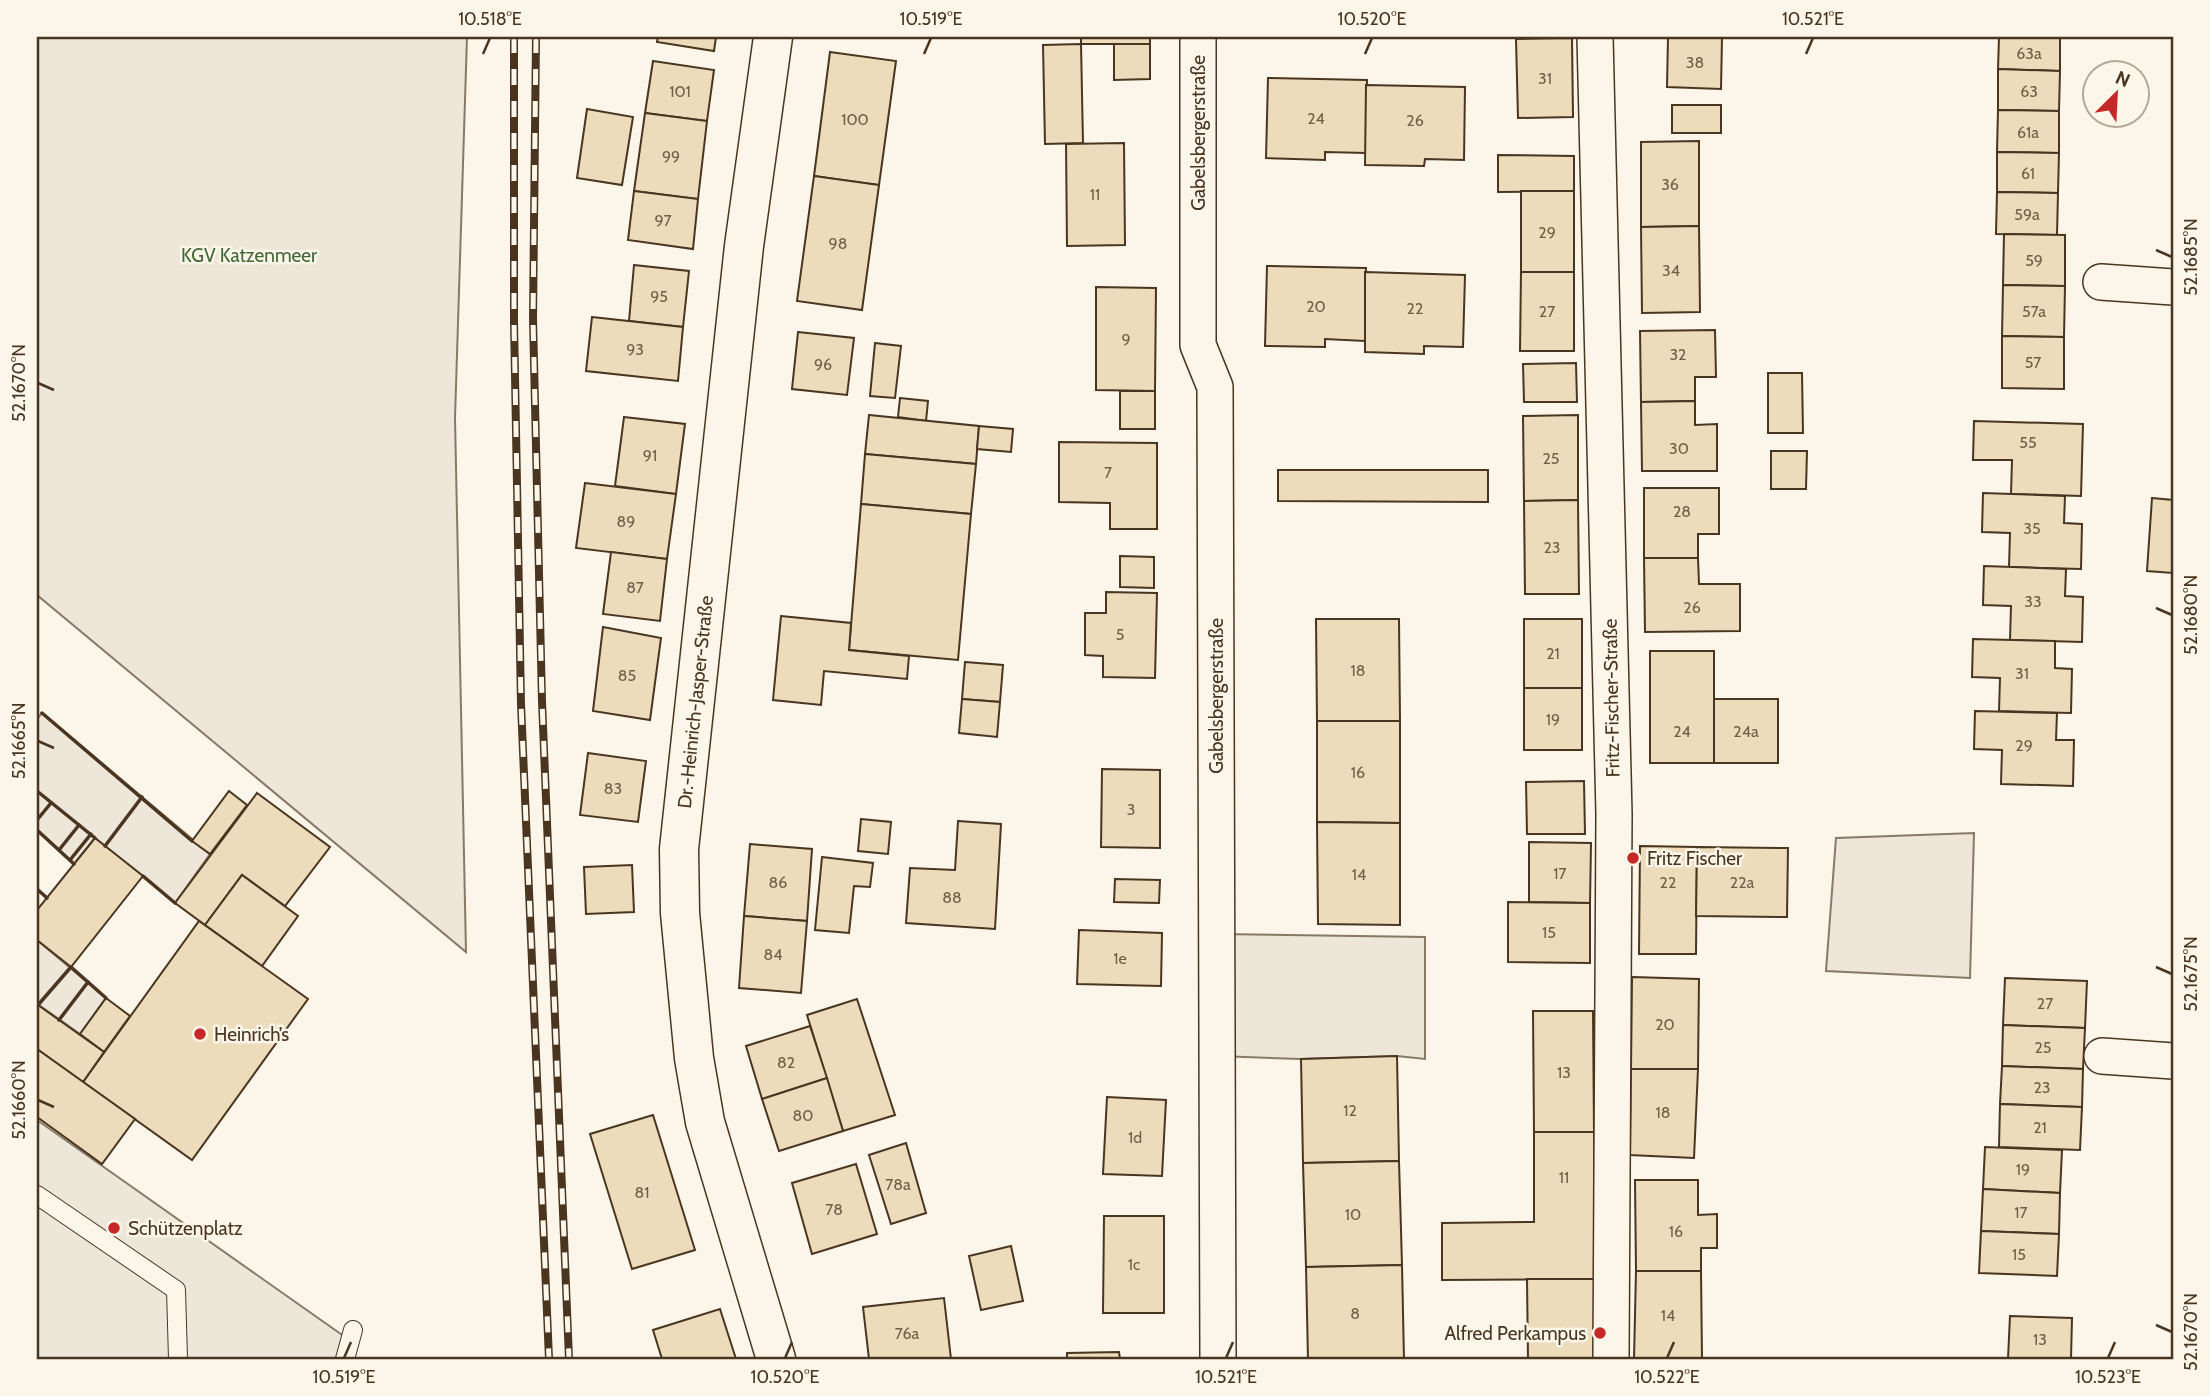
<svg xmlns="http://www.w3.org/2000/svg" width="2210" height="1396" viewBox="0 0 2210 1396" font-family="Cabin,sans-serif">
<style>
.green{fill:#ede6d9;stroke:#887966;stroke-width:2}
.parking{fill:#ede7d9;stroke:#887966;stroke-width:2}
.building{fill:#ecdcbc;stroke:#4a3520;stroke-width:2}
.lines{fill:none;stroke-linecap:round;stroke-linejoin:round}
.lane-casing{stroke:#4a3520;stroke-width:20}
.street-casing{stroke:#4a3520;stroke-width:38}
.secondary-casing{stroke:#4a3520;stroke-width:41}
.lane{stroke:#fbf6e9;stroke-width:18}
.street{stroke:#fbf6e9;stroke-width:35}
.secondary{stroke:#fbf6e9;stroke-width:38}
.rail-casing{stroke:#4a3520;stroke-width:8}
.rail{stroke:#fbf6e9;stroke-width:5;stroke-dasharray:16;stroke-linecap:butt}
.wall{stroke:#4a3520;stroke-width:3.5}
.ticks{fill:none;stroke:#4a3520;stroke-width:2.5}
.poi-dot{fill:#c62828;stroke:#fbf6e9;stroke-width:2.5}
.labels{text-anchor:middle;stroke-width:5;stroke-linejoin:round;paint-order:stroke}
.number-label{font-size:16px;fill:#725f47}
.street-label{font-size:19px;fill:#4a3520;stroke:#fbf6e9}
.park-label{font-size:19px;fill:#436837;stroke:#fbf6e9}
.poi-label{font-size:19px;fill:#4a3520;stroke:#fbf6e9;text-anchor:start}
.neatline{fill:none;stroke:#4a3520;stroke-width:2.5}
.ticks-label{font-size:18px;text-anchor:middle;fill:#4a3520}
</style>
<rect width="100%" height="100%" fill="#fbf6e9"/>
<g class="green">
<polygon points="37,37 467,37 455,418 466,952 37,595"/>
<polygon points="42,713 210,854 175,903 95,838 74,864 37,830 37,719"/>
<polygon points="1974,833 1970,978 1826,971 1836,838"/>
<polygon points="37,940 106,998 80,1034 39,1005 37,1007"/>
</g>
<g class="parking">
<polygon points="1217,934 1425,937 1425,1059 1397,1056 1301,1059 1218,1056"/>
<polygon points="37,1120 345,1337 345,1359 37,1359"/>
</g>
<g class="building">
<polygon points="658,37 716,37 714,51 657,42"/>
<rect x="1081" y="37" width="69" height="7"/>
<polygon points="1668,37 1722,37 1721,89 1667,87"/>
<polygon points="1999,37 2060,37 2060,71 1998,69"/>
<polygon points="1572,38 1573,117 1518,118 1516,39"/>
<polygon points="1081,44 1083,143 1045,144 1043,45"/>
<polygon points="1114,44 1150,44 1150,79 1114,80"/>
<polygon points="830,52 896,61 879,185 814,176"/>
<polygon points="653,61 714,70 707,121 645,113"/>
<polygon points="1998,69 2060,71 2059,111 1998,110"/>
<polygon points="1268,78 1367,80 1366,153 1325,152 1325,160 1266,158"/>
<polygon points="1366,85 1465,87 1464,160 1425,159 1424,166 1365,165"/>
<rect x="1672" y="105" width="49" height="28"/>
<polygon points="587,109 633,117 622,185 577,178"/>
<polygon points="1998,110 2059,111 2059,153 1997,152"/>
<polygon points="645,113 707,121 698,199 634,191"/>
<polygon points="1699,141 1699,226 1641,227 1641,142"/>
<polygon points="1124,143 1125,245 1067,246 1066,144"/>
<polygon points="1997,152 2059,153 2058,193 1997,192"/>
<polygon points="1498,155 1574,156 1574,191 1498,192"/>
<polygon points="814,176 879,185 862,310 797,301"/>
<polygon points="634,191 698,199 693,249 628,240"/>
<rect x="1521" y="191" width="53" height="81"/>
<polygon points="1997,192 2058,193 2057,235 1996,234"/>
<polygon points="1699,226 1700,312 1642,313 1641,227"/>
<polygon points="2004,234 2065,235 2065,286 2003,285"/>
<polygon points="634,265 689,271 683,327 629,321"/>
<polygon points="1267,266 1366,268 1365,341 1325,339 1325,347 1265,346"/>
<polygon points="1365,272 1465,275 1463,347 1424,346 1424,354 1365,352"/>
<polygon points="1521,272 1574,272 1574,351 1520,351"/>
<polygon points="2003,285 2065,286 2064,337 2002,336"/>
<polygon points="1096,287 1156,288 1155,391 1096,390"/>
<polygon points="592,317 683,327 678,381 586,371"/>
<polygon points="1715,330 1716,377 1695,377 1695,401 1641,402 1640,331"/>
<polygon points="798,332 854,338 847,395 792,389"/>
<polygon points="2002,336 2064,337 2064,389 2002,388"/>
<polygon points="875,343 901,346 895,398 870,396"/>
<polygon points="1576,363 1577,402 1524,402 1523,364"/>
<polygon points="1768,373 1802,373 1803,433 1768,433"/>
<rect x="1120" y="391" width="35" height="38"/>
<polygon points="900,398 928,401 926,421 898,417"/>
<polygon points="1695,401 1695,425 1717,424 1717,471 1642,471 1641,402"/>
<polygon points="869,415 979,426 976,464 865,454"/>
<polygon points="1578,415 1578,500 1524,501 1523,416"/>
<polygon points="624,417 685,424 676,494 615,486"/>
<polygon points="1974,421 2083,424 2081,496 2011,494 2012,460 1973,460"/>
<polygon points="979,426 1013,429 1011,452 977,449"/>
<polygon points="1059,442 1157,443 1157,529 1110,529 1110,503 1059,502"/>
<polygon points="1771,451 1807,451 1806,489 1771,489"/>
<polygon points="865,454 976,464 971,514 861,504"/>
<polygon points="1278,470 1488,470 1488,502 1278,501"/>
<polygon points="585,483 676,494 667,559 576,548"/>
<polygon points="1644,488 1719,488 1719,534 1698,534 1698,558 1644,558"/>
<polygon points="1983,493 2065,496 2064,523 2082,524 2081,569 2009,567 2010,533 1982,532"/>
<polygon points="2152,498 2173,500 2173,573 2147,571"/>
<polygon points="1578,500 1579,594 1525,594 1524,501"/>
<polygon points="861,504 971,514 958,660 849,650"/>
<polygon points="611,552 667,559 660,621 603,614"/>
<polygon points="1120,556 1154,557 1154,588 1120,587"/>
<polygon points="1644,558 1698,558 1699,584 1740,584 1740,631 1645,632"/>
<polygon points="1984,566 2066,569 2065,596 2083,597 2082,642 2010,640 2011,606 1983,605"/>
<polygon points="1106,592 1157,593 1155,678 1103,677 1103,656 1085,655 1085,613 1106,613"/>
<polygon points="781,616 851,623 849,650 909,656 907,679 824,671 821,705 773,700"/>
<polygon points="1316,619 1399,619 1400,721 1317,721"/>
<rect x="1524" y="619" width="58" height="69"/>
<polygon points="603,627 661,638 650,720 593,711"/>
<polygon points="1973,639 2055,641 2055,668 2072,669 2071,713 1999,711 2000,678 1972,677"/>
<rect x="1650" y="651" width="64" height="112"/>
<polygon points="965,662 1003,665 1000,702 962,699"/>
<rect x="1524" y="688" width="58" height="62"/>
<polygon points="962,699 1000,702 997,737 959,733"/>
<rect x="1714" y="699" width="64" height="64"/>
<polygon points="1975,711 2057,713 2056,740 2074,740 2073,786 2001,784 2002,750 1974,749"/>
<polygon points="1317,721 1400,721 1400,823 1317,822"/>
<polygon points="588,753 646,761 638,822 580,815"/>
<polygon points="1102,769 1160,770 1160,848 1101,847"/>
<polygon points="1584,781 1585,834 1527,834 1526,782"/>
<polygon points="229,791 247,805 210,854 192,841"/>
<polygon points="257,793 330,847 285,906 242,875 205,925 175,903"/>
<polygon points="861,819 891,822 888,854 858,851"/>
<polygon points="958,821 1001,824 995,929 906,923 910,868 955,870"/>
<polygon points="1317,822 1400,823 1400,925 1318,924"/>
<polygon points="95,838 143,876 71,967 37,940 37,910"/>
<polygon points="1529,842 1591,843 1590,903 1529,902"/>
<polygon points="750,844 812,849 807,921 744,916"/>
<polygon points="1640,846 1697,847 1696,954 1639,954"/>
<polygon points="1697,847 1788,848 1787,917 1696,916"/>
<polygon points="822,857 873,863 870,887 854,886 849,933 815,930"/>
<polygon points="632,865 634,912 586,914 584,867"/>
<polygon points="242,875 298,916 262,966 205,925"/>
<polygon points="1115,879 1160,880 1159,903 1114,902"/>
<polygon points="1508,902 1590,903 1590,963 1508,962"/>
<polygon points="744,916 807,921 801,993 739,988"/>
<polygon points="199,921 308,999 192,1160 83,1082"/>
<polygon points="1079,930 1162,933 1161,986 1077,984"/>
<polygon points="1632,977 1699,979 1698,1069 1631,1069"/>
<polygon points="2005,978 2087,981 2085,1028 2003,1025"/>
<polygon points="106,998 130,1016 104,1052 80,1034"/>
<polygon points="857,999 895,1115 843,1131 807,1015"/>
<polygon points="38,1005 104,1052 83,1082 37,1049"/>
<polygon points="1533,1011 1593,1011 1594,1132 1534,1132"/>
<polygon points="2003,1025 2085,1028 2083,1069 2002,1066"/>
<polygon points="810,1026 827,1078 762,1099 746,1046"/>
<polygon points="37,1049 135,1119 102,1164 37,1117"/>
<polygon points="1397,1056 1399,1161 1303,1163 1301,1059"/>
<polygon points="2002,1066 2083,1069 2082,1107 2000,1104"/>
<polygon points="1631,1069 1698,1069 1694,1158 1630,1155"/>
<polygon points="827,1078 843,1131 779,1151 762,1099"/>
<polygon points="1107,1097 1166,1100 1162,1176 1103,1174"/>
<polygon points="2000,1104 2082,1107 2080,1150 1999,1147"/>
<polygon points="653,1115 695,1250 632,1269 590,1134"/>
<polygon points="1534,1132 1594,1132 1595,1279 1442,1280 1442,1223 1534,1222"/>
<polygon points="906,1143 926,1213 891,1224 869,1155"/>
<polygon points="1985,1147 2062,1150 2060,1193 1983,1189"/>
<polygon points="1399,1161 1402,1265 1306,1267 1303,1163"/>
<polygon points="856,1164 877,1234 812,1254 792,1183"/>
<polygon points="1635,1180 1698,1180 1698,1215 1717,1214 1717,1248 1701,1248 1701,1271 1636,1271"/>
<polygon points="1983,1189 2060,1193 2059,1234 1981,1231"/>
<polygon points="1104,1216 1164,1216 1164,1313 1103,1313"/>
<polygon points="1981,1231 2059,1234 2057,1276 1979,1273"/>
<polygon points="1011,1246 1023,1301 981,1310 969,1256"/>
<polygon points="1402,1265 1404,1359 1308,1359 1306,1267"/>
<polygon points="1636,1271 1701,1271 1702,1359 1634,1359"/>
<polygon points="1527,1279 1595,1279 1595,1359 1528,1359"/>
<polygon points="944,1298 951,1359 869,1359 863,1307"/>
<polygon points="720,1309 736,1359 662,1359 653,1330"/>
<polygon points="2010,1316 2072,1318 2071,1359 2008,1359"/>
<polygon points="1119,1352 1120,1359 1067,1359 1067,1353"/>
</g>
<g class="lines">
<defs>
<g id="lane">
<polyline points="37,1195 176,1290 178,1359"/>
<polyline points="345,1359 353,1330"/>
</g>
<g id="street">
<polyline points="1198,37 1198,345 1215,387 1218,1359"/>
<polyline points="1595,37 1614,814 1611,1359"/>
<polyline points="2101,282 2173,287"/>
<polyline points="2102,1056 2173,1061"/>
</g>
<polyline id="secondary" points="773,37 744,246 679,849 680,913 694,1058 705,1122 776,1359"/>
</defs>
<use href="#lane" class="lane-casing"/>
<use href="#street" class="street-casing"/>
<use href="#secondary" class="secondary-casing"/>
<use href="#lane" class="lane"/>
<use href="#street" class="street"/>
<use href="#secondary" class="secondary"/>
<defs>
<g id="rail">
<polyline points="514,37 514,321 521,704 549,1359"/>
<polyline points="536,37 533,319 542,701 569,1359"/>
</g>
</defs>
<use href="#rail" class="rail-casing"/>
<use href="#rail" class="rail"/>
<g class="wall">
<polyline points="42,713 192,841"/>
<polyline points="37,791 95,838"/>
<polyline points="37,820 51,803"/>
<polyline points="37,830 74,864"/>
<polyline points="105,846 142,797"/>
<polyline points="59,850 79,825"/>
<polyline points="70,860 91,834"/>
<polyline points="143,876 175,903"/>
<polyline points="37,889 47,898"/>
<polyline points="38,1005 71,967 106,998"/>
<polyline points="59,1020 88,982"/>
</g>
</g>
<path class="ticks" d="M 483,54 L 490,38M 924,54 L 931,38M 1365,54 L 1372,38M 1806,54 L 1813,38M 2156,250 L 2172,257M 38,383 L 54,390M 2156,608 L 2172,615M 38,741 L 54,748M 2156,967 L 2172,974M 38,1100 L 54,1107M 2156,1325 L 2172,1332M 344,1358 L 351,1342M 785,1358 L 792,1342M 1226,1358 L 1233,1342M 1667,1358 L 1674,1342M 2108,1358 L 2115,1342"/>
<g class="poi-dot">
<circle cx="1633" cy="858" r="7"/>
<circle cx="200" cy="1034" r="7"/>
<circle cx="114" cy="1228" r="7"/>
<circle cx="1600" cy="1333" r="7"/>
</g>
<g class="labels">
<g class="number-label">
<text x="2029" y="59">63a</text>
<text x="1695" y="68">38</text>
<text x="1545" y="84">31</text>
<text x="680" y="97">101</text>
<text x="2029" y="97">63</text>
<text x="1316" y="124">24</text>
<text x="855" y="125">100</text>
<text x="1415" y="126">26</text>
<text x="2028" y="138">61a</text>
<text x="671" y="162">99</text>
<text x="2028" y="179">61</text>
<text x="1670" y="190">36</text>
<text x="1095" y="200">11</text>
<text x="2027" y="220">59a</text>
<text x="663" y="226">97</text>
<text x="1547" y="238">29</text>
<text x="838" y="249">98</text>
<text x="2034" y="266">59</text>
<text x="1671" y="276">34</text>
<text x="659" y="302">95</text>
<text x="1316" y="312">20</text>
<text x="1415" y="314">22</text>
<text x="1547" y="317">27</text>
<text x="2034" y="317">57a</text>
<text x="1126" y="345">9</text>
<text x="635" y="355">93</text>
<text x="1678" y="360">32</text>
<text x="2033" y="368">57</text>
<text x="823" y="370">96</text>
<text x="2028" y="448">55</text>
<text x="1679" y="454">30</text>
<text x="650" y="461">91</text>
<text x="1551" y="464">25</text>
<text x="1108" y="478">7</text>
<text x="1682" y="517">28</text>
<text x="626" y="527">89</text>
<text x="2032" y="534">35</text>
<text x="1552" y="553">23</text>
<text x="635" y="593">87</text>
<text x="2033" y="607">33</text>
<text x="1692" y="613">26</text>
<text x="1120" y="640">5</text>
<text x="1553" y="659">21</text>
<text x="1358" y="676">18</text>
<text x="2022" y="679">31</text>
<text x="627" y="681">85</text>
<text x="1553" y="725">19</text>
<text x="1682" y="737">24</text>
<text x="1746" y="737">24a</text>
<text x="2024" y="751">29</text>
<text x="1358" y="778">16</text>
<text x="613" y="794">83</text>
<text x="1131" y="815">3</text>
<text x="1560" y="879">17</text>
<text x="1359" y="880">14</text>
<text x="778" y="888">86</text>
<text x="1668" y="888">22</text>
<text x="1742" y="888">22a</text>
<text x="952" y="903">88</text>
<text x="1549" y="938">15</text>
<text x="773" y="960">84</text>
<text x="1120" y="964">1e</text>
<text x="2045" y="1009">27</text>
<text x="1665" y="1030">20</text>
<text x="2043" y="1053">25</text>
<text x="786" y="1068">82</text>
<text x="1564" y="1078">13</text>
<text x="2042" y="1093">23</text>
<text x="1350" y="1116">12</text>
<text x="1663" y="1118">18</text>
<text x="803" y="1121">80</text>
<text x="2040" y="1133">21</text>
<text x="1135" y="1143">1d</text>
<text x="2023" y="1175">19</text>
<text x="1564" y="1183">11</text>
<text x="898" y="1190">78a</text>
<text x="642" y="1198">81</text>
<text x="834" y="1215">78</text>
<text x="2021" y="1218">17</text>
<text x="1353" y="1220">10</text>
<text x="1676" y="1237">16</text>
<text x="2019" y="1260">15</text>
<text x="1134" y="1270">1c</text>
<text x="1355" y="1319">8</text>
<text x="1668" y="1321">14</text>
<text x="907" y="1339">76a</text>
<text x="2040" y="1345">13</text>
</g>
<g class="street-label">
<text transform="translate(1198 133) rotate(-90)" y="7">Gabelsbergerstraße</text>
<text transform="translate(1216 696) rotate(-90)" y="7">Gabelsbergerstraße</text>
<text transform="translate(1611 698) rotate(-91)" y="7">Fritz-Fischer-Straße</text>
<text transform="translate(695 702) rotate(-84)" y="7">Dr.-Heinrich-Jasper-Straße</text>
</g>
<g class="park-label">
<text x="249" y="262">KGV Katzenmeer</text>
</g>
<g class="poi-label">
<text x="1647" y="865">Fritz Fischer</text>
<text x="214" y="1041">Heinrich’s</text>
<text x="128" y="1235">Schützenplatz</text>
<text x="1586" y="1340" text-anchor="end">Alfred Perkampus</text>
</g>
</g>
<rect width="2210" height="1396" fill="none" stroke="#fbf6e9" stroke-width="77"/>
<g transform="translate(2116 94) rotate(24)"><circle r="33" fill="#fbf6e9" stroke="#b4a999" stroke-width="2"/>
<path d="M0-5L12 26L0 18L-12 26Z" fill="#c62828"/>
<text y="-10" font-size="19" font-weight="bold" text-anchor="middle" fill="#4a3520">N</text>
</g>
<rect x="38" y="38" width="2134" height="1320" class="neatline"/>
<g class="ticks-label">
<text x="490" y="25">10.518°E</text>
<text x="931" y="25">10.519°E</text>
<text x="1372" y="25">10.520°E</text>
<text x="1813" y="25">10.521°E</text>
<text transform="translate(2191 257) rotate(-90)" y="6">52.1685°N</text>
<text transform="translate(19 383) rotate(-90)" y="6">52.1670°N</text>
<text transform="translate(2191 615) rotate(-90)" y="6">52.1680°N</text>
<text transform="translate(19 741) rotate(-90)" y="6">52.1665°N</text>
<text transform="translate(2191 974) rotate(-90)" y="6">52.1675°N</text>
<text transform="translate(19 1100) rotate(-90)" y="6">52.1660°N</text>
<text transform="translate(2191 1332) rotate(-90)" y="6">52.1670°N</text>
<text x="344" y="1383">10.519°E</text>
<text x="785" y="1383">10.520°E</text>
<text x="1226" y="1383">10.521°E</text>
<text x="1667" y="1383">10.522°E</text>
<text x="2108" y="1383">10.523°E</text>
</g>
</svg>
